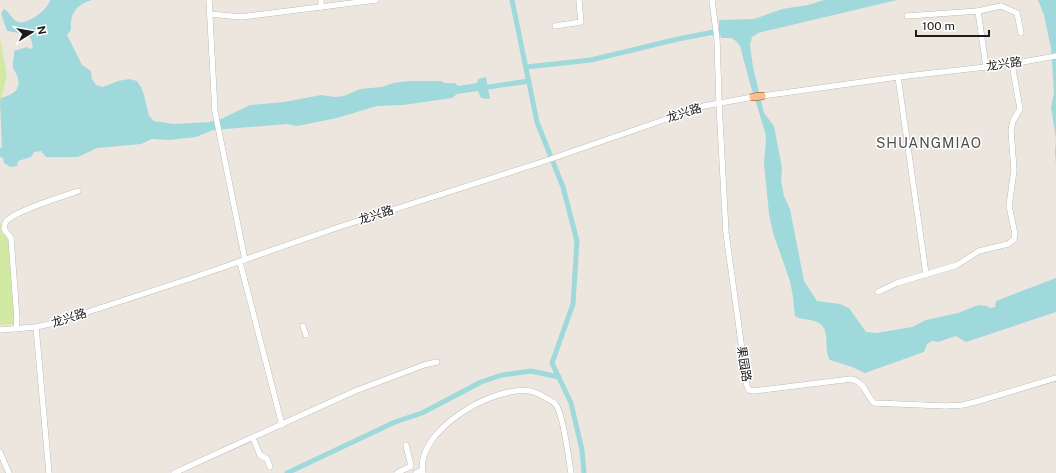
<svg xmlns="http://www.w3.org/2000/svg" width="1056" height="473" viewBox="0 0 1056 473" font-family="'Public Sans','Noto Sans SC',sans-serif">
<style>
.grass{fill:#d2e9a3}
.water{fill:#9fd9dc}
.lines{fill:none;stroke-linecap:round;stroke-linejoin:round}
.canal{stroke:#9fd9dc;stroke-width:5}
.minor-casing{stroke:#9f9f9f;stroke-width:6}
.major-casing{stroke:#914700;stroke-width:8}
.minor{stroke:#fff;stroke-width:5.5}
.major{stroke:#fdbd94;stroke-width:7}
.labels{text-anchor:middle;stroke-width:3;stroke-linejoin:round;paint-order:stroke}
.street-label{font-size:12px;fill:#1b1b1b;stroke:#fff}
.quarter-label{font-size:14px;letter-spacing:1px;fill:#4e4e4e;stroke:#fff}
</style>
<rect width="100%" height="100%" fill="#ede6df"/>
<g class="grass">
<polygon points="0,38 7,75 0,104"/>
<polygon points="0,220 2,234 10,236 15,324 0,325"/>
</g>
<g class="water">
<path d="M 50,0 L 92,0 C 76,5 70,13 71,30 L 67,35 L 82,65 L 91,71 L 92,79 L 96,85 L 103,87 L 118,81 L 129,79 L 137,81 L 141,87 L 144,95 L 149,116 L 154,121 L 174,124 L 209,122 L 221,119 L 250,105 L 284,102 L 321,95 L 335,97 L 344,96 L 360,89 L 382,87 L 393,83 L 409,81 L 442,81 L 444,83 L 455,83 L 458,86 L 477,83 L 478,79 L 486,77 L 490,99 L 481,98 L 478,91 L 457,94 L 452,98 L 403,105 L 377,106 L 337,118 L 297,126 L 287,124 L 213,130 L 196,137 L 169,140 L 152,139 L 141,144 L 97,148 L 78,157 L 46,157 L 41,151 L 34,152 L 31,157 L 18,161 L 17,166 L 10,167 L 4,163 L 3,158 L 0,157 L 0,148 L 2,147 L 0,104 L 1,98 C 11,95 21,91 18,79 C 18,75 14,71 13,67 C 12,61 15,56 14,51 L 27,47 L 30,49 L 33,48 L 31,39 L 25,34 L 7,31 L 1,13 L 4,9 C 10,12 11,19 18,22 C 27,25 48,10 50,0 Z"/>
<path d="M 824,0 L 897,0 L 758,33 L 752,37 L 750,45 L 753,67 L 764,113 L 774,126 L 782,168 L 781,181 L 784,196 L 790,209 L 804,281 L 817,301 L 840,304 L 849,308 L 866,332 L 876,333 L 912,327 L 926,320 L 958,313 L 978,305 L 987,306 L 990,308 L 995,307 L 996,301 L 1056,278 L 1056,312 L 966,342 L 956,336 L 938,342 L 932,341 L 927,344 L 924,352 L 865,373 L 852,367 L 830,360 C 823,350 831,330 819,323 C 811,318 802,321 795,316 L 793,297 L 790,281 L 773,233 L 769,214 L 764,163 L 766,139 L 765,132 L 749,80 L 740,46 L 736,41 L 731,38 L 721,38 L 719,31 L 719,20 L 754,19 L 782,9 L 808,5 Z"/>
<polygon points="1038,0 1056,0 1056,165 1055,152 1056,139 1051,107 1054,93 1051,48 1044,15"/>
</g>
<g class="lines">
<g class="canal">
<polyline points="512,0 537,122 563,187 577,241 573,304 552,363 571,403 582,450 584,473"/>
<polyline points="526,67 591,60 678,39 719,31"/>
<polyline points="482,88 529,81"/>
<polyline points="287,473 395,422 422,413 481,382 502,375 531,371 559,377"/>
</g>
<defs>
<g id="minor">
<polyline points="209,0 215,112 245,260"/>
<path d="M 712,0 L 717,39 L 719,103 L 726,233 L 747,386 L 749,390 L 754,391 L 851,379 C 865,382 865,394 874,403 L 946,406 L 963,405 L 975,402 L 1056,378"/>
<polyline points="321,7 321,0"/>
<polyline points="978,11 1001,6 1017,13 1021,33"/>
<polyline points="210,14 241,17 376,0"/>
<polyline points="907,16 978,11 986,67"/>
<polyline points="555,26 581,22 579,1"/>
<polyline points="898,77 926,274"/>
<polyline points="762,96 898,77 1012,64 1056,56"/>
<polyline points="240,262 282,425"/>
<polyline points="878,292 897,283 957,265 979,251 1008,244 1012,241 1014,239 1015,234 1009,206 1014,170 1011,130 1013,121 1020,109 1012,64"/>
<polyline points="303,326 306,335"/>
<polyline points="36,327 49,473"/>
<path d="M 16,329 L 17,319 L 11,238 L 4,229 C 5,227 5,225 5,223 C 10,212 65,196 78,191"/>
<polyline points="0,330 36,327 54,323 189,279 339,227 539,163 704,106 753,97"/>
<polyline points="253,438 260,455 267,459 270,467"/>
<polyline points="0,452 9,473"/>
<polyline points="174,473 355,391 424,365 437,362"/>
<polyline points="397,473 411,466 406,445"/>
<polyline points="416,473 422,470"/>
<path d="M 423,473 C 414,431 494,385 530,391 C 535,392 541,395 546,398 C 550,400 554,402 556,405 C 563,413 569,460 571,473"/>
</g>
<polyline id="major" points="753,97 762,96"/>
</defs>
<use href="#minor" class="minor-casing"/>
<use href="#major" class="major-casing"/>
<use href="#minor" class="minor"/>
<use href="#major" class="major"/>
</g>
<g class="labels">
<g class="street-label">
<text transform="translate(1004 64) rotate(-8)" y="4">龙兴路</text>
<text transform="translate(684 113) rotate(-18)" y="4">龙兴路</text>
<text transform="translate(376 215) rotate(-18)" y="4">龙兴路</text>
<text transform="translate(69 318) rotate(-18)" y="4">龙兴路</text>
<text transform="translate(744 364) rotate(81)" y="4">果园路</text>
</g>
<g class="quarter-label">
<text x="929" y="148">SHUANGMIAO</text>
</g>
</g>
<g transform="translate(32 32) rotate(79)" stroke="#ffffff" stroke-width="3" paint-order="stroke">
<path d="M0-3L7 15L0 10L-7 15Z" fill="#1b1b1b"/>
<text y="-6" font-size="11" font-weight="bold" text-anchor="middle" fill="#1b1b1b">N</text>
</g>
<path d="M916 30v6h73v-6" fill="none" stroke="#1b1b1b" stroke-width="2"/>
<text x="922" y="30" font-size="12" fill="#1b1b1b" stroke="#ffffff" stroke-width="3" paint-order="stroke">100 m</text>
</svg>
